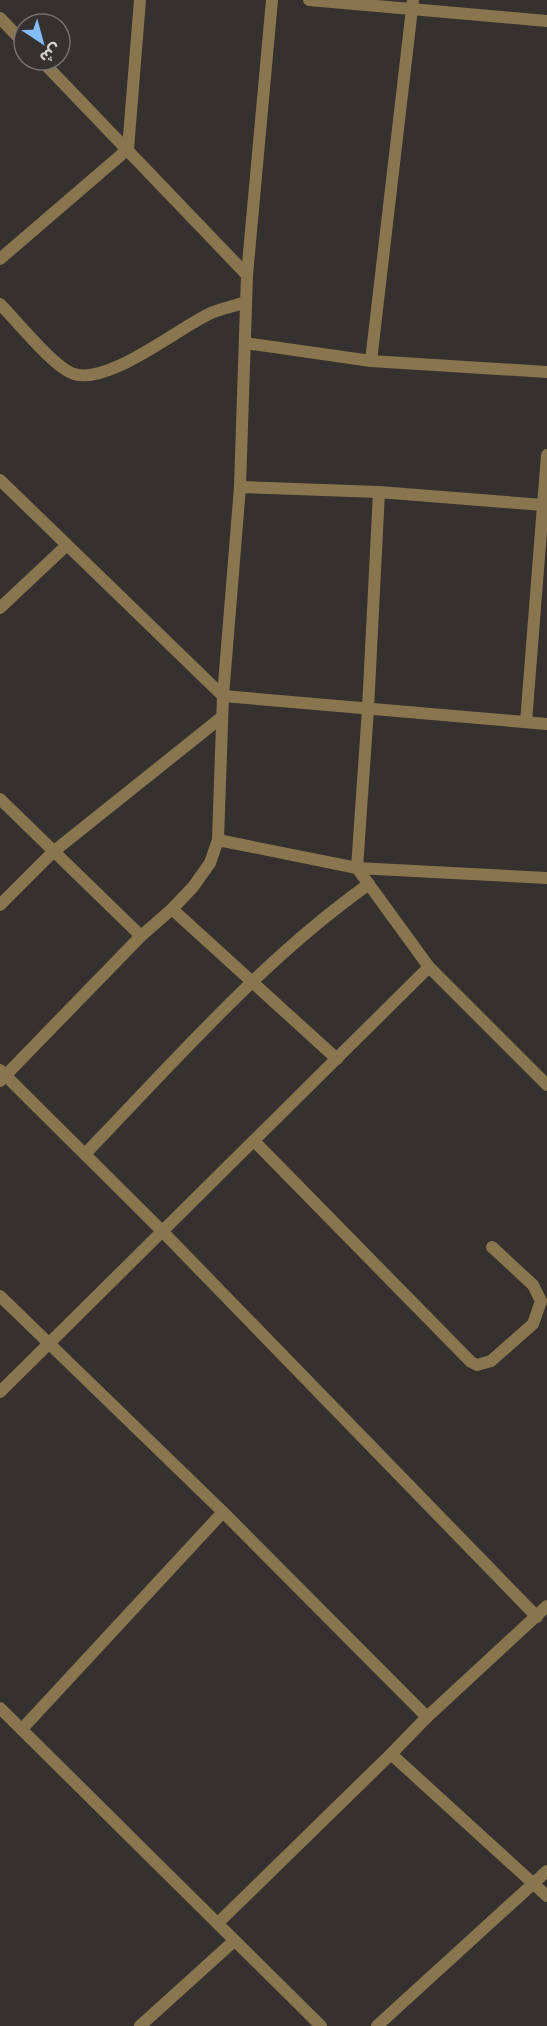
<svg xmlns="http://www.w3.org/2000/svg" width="547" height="2026" viewBox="0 0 547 2026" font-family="'Nunito Sans','Noto Sans Arabic',sans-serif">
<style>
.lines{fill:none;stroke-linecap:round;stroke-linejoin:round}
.minor{stroke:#8a764e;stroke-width:12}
</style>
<rect width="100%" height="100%" fill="#35312f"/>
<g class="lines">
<g class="minor">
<polyline points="309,0 547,21"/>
<polyline points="0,18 24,43"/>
<polyline points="41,60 247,275"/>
<polyline points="0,259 128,149 140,0"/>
<path d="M 0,304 C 16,320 54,368 74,374 C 109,385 178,328 211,313 C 222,308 235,306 246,302"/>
<polyline points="245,343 371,361 547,372"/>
<polyline points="371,361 413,0"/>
<polyline points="0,480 223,696 547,724"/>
<polyline points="240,487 379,492 543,505"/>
<polyline points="379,492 368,709 357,868 429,967 547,1085"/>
<polyline points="0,608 67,545"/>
<polyline points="526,722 547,455"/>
<polyline points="0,799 141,936"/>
<polyline points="218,840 357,868 547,878"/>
<polyline points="0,905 53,852 222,717"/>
<polyline points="172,909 337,1059"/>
<polyline points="0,1070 163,1232 537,1617"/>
<polyline points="0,1081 141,936 172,909 193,887 210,863 218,840 223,696 240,487 247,275 272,0"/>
<polyline points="254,1141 471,1362 477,1365 491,1361 533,1324 541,1301 533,1285 492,1247"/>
<path d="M 85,1154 C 176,1060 262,960 369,884"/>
<polyline points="0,1296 223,1512 427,1717"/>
<polyline points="0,1392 429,967"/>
<polyline points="0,1708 321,2026"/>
<polyline points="22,1729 223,1512"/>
<polyline points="391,1754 547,1896"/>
<polyline points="218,1923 391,1754 427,1717 547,1606"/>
<polyline points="140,2026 234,1941"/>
<polyline points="377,2026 547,1871"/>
</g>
</g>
<g transform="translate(42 42) rotate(144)"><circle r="28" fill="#35312f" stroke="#757170" stroke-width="1.5"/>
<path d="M0-4.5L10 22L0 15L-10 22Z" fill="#82bcfa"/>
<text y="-9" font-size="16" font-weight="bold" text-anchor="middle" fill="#d4d2d1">ش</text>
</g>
</svg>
